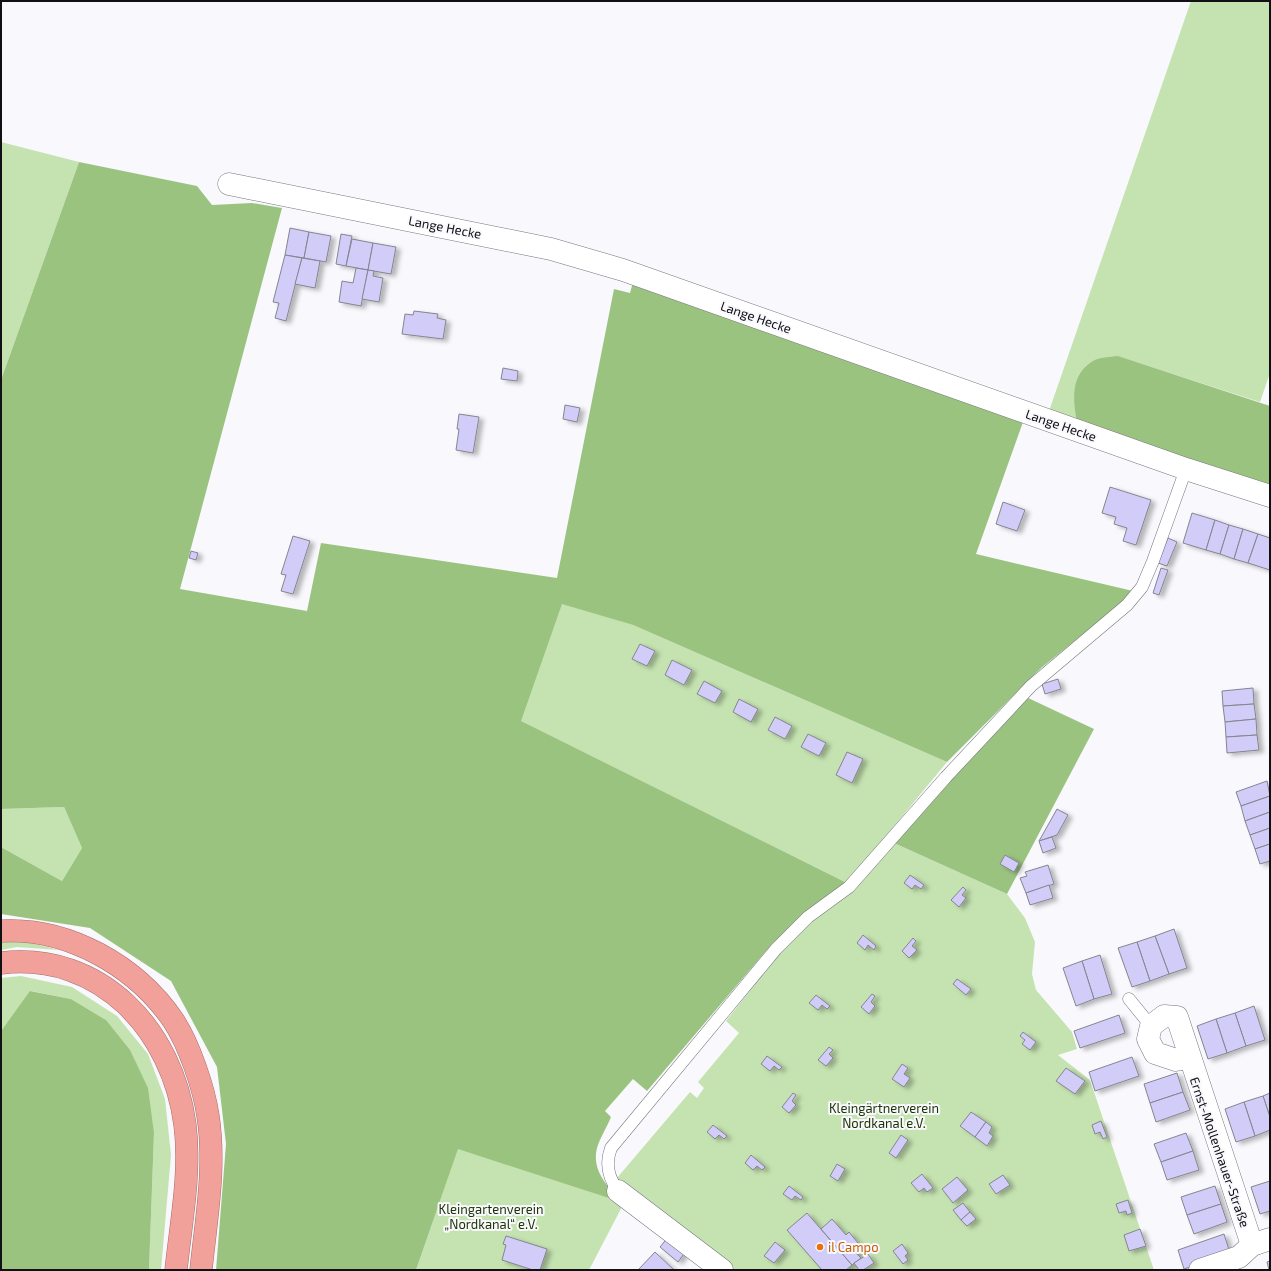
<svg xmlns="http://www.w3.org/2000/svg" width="1271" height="1271" viewBox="0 0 1271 1271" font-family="'Exo 2',sans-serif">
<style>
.green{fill:#c5e3b1}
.forest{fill:#9bc380}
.building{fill:#d1ccf8;stroke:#85848f;filter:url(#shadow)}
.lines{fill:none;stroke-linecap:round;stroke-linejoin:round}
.service-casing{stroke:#75757f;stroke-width:13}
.minor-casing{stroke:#75757f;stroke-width:23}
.motorway-casing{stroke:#a36e6b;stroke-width:23}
.service{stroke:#fff;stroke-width:12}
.minor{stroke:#fff;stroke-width:22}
.motorway{stroke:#f1a19a;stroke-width:22}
.food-dot{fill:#e8710a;stroke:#f9f8fd;stroke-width:1.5}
.labels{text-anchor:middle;stroke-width:4;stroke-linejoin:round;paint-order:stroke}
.street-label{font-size:13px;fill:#111014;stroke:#f9f8fd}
.park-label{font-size:13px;fill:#193201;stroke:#f9f8fd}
.food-label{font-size:13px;fill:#c56008;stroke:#f9f8fd;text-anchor:start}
</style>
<defs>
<filter id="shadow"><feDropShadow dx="4.5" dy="2.5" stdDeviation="2" flood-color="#0004"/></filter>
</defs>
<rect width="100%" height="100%" fill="#f9f8fd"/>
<g class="green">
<polygon points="1191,1 1270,1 1270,373 1260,402 1117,356 1077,422 1048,414"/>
<polygon points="1,142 79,162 1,380"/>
<polygon points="562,603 633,625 947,762 847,883 520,721"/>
<polygon points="64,807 82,848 62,881 1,847 1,809"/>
<polygon points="894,843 1007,894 1025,918 1035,942 1032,974 1036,990 1072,1032 1077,1049 1058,1055 1090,1080 1154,1270 734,1270 621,1185 617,1178 690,1092 697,1098 704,1088 698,1082 739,1033 726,1021 780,953 812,919"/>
<polygon points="20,940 59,950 17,947 1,950 1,942"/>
<polygon points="21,976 72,987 117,1016 148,1054 165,1099 171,1155 161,1270 149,1270 154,1133 106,1020 71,999 31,991 1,1031 1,978"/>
<polygon points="458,1148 624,1203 589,1270 416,1270"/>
</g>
<g class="forest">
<path d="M 79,162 L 197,186 L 212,205 L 252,203 L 282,208 L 180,589 L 307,611 L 321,543 L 557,578 L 614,289 L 630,293 L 633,282 L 1023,422 L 976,554 L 1133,591 L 1113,610 L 1041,668 L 947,762 L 633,625 L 562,604 L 521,721 L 847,883 L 806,913 L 771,945 L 647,1091 L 633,1079 L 605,1111 L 611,1117 C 607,1127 600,1138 597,1148 C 591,1171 609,1189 624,1203 L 458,1149 L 416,1270 L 216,1270 L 226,1144 L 217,1067 L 171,981 L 90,928 L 1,914 L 1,847 L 62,881 L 82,848 L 64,807 L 1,809 L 1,380 Z"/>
<path d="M 1118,356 L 1270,406 L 1270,487 L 1077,422 C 1073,399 1070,375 1093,361 C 1099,357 1111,357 1118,356 Z"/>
<polygon points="1026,697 1094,729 1007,894 894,843"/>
<polygon points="30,991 71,999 106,1020 130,1050 148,1088 154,1133 149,1270 1,1270 1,1031"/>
</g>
<g class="building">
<polygon points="290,228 309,232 304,258 285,255"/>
<polygon points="309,232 331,236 326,262 304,258"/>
<polygon points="341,234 352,236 346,266 336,264"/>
<polygon points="352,239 373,243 368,270 346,266"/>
<polygon points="373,243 396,247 391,274 368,270"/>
<polygon points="285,255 302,258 286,321 275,318 279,303 273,302"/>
<polygon points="302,258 320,261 315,288 295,284"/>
<polygon points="356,268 368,270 361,306 339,302 342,281 353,283"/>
<polygon points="368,270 374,271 373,276 383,278 379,302 362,299"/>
<polygon points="414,311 438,314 437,318 446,320 443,339 402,334 405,314 413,315"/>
<polygon points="503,368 518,371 517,381 501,379"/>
<polygon points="565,405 580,408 577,422 563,419"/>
<polygon points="459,414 479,417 473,453 456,450 459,429 457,429"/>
<polygon points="1110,487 1151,500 1136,545 1123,541 1127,528 1114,524 1116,517 1102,513"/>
<polygon points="1003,502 1025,510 1017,531 996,524"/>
<polygon points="1192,513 1215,520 1206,550 1183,543"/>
<polygon points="1215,520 1229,525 1220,554 1206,550"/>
<polygon points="1229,525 1243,529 1234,559 1220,554"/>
<polygon points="1243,529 1258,534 1248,563 1234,559"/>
<polygon points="1258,534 1270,538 1270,570 1248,563"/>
<polygon points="293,536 310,541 293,594 281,591 286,575 281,574"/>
<polygon points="1168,538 1177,542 1167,566 1158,563"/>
<polygon points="191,551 198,553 196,560 189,558"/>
<polygon points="1161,568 1168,570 1159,595 1153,593"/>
<polygon points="640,644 655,651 647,666 632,659"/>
<polygon points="672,660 692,670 684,685 665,675"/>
<polygon points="1058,679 1061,689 1045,694 1042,684"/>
<polygon points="704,681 722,691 715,703 697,694"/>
<polygon points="1253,688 1254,704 1223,706 1222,691"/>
<polygon points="739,699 758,709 751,722 733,712"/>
<polygon points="1254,704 1256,719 1225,722 1223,706"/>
<polygon points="775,717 792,726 785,739 768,730"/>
<polygon points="1256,719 1257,735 1226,737 1225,722"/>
<polygon points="808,734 826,743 819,756 801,747"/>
<polygon points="1257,735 1259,750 1227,753 1226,737"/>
<polygon points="847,752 863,759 852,783 836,775"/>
<polygon points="1267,781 1270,796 1241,806 1236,792"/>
<polygon points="1270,796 1270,812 1245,821 1241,806"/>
<polygon points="1057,809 1068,815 1057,835 1039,841"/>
<polygon points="1270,812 1270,828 1250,835 1245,821"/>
<polygon points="1270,828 1270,844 1255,849 1250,835"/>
<polygon points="1052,837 1056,848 1043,853 1039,841"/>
<polygon points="1270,844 1270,861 1260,864 1255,849"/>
<polygon points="1005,855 1019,863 1014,872 1000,864"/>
<polygon points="1048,865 1054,884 1026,893 1020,878 1027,876 1025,872"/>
<polygon points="910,875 924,885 921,889 915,885 912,889 904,883"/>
<polygon points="1049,885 1053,898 1030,905 1026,893"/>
<polygon points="963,887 966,890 962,895 966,898 959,907 951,900"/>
<polygon points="1174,929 1187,968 1169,974 1155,936"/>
<polygon points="863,935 876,946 874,950 868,945 865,950 857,943"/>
<polygon points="1155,936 1169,974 1150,981 1137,942"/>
<polygon points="913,938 916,941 912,946 917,950 909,958 902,951"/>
<polygon points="1137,942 1150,981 1132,987 1118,948"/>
<polygon points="1100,955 1112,994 1094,999 1082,961"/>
<polygon points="1082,961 1094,999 1076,1006 1063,968"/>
<polygon points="957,979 971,989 966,995 953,984"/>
<polygon points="872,994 875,996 871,1002 875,1006 869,1014 861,1007"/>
<polygon points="816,995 830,1006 827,1009 822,1005 818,1010 809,1003"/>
<polygon points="1254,1006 1265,1040 1246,1046 1235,1013"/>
<polygon points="1235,1013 1246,1046 1227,1053 1216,1019"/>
<polygon points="1119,1015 1125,1033 1080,1048 1074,1031"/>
<polygon points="1216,1019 1227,1053 1208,1059 1197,1026"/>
<polygon points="1023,1032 1036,1042 1030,1050 1022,1044 1025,1040 1020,1036"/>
<polygon points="829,1047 833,1050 829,1054 833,1058 826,1066 818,1060"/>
<polygon points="767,1056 782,1067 779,1070 774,1066 770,1071 761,1064"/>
<polygon points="1132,1057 1139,1076 1095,1091 1089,1072"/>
<polygon points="902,1064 908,1068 904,1074 910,1078 904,1087 892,1079"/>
<polygon points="1066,1068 1085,1081 1075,1094 1056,1081"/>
<polygon points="1177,1073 1183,1092 1150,1103 1144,1084"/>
<polygon points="1183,1092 1190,1110 1156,1122 1150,1103"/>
<polygon points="793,1093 796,1095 792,1101 796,1105 789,1113 782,1107"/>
<polygon points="1270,1093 1270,1117 1263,1096"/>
<polygon points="1263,1096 1270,1117 1270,1130 1255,1136 1244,1102"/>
<polygon points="1244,1102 1255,1136 1236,1142 1225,1109"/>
<polygon points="971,1112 986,1122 975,1137 960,1126"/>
<polygon points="1101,1121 1107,1137 1103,1139 1100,1132 1095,1134 1092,1125"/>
<polygon points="986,1122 992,1127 989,1133 993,1136 987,1146 975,1137"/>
<polygon points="713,1125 727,1136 724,1139 719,1135 715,1139 707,1132"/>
<polygon points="1186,1133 1193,1151 1161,1162 1154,1144"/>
<polygon points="901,1135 908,1140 896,1158 889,1153"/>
<polygon points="1193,1151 1199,1170 1167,1180 1161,1162"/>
<polygon points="751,1155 765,1167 762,1170 757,1166 753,1170 745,1163"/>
<polygon points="837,1164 845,1169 838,1181 830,1176"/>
<polygon points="922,1174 933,1188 927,1192 924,1188 919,1192 911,1183"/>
<polygon points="1003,1175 1010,1185 996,1194 989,1184"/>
<polygon points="957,1177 968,1190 953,1203 942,1189"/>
<polygon points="1270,1181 1270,1211 1260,1214 1251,1187"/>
<polygon points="789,1186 803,1197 801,1200 795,1196 792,1200 783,1194"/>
<polygon points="1215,1186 1221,1204 1187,1215 1181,1197"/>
<polygon points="1128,1200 1132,1213 1127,1215 1126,1211 1119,1213 1116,1204"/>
<polygon points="963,1203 970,1212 961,1220 953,1210"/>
<polygon points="1221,1204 1227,1222 1194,1234 1187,1215"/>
<polygon points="970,1212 976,1219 967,1226 961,1220"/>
<polygon points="807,1213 852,1265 846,1270 822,1270 787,1230"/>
<polygon points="832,1219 846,1235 849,1232 862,1248 856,1253 861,1258 852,1265 821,1229"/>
<polygon points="1140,1229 1146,1246 1129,1251 1124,1235"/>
<polygon points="1224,1234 1230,1253 1184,1269 1178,1250"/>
<polygon points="506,1236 547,1249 540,1270 533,1270 502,1260 506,1245 503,1244"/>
<polygon points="668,1237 686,1251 678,1262 660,1247"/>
<polygon points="775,1242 785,1250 774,1263 764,1256"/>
<polygon points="902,1244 908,1253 905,1256 908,1260 903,1264 893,1251"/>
<polygon points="655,1252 674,1270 638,1270"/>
<polygon points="868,1254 874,1263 863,1270 859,1270 854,1263"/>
<polygon points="1270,1261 1270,1270 1269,1270 1267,1262"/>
</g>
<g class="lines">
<defs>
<g id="service">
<polyline points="1129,999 1151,1026"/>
<path d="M 618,1191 C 608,1177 605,1164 611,1148 L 776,949 L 808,917 L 849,887 L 946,777 L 1031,686 L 1127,605 L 1142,587 L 1153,561 L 1186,469"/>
</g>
<g id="minor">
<polyline points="229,184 551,249 623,270 1186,469 1270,496"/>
<polyline points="1189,1058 1176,1060 1155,1053 1148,1039 1151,1026 1164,1016 1177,1017 1252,1245"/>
<polyline points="618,1191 722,1270"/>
<polyline points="1200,1270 1239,1257 1252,1245 1270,1239"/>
</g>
<g id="motorway">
<path d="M 1,931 C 68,927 136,966 173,1020 C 189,1044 204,1088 208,1116 C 216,1167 206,1220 201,1270"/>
<path d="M 1,963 C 101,951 173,1031 185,1125 C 191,1172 181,1222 176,1270"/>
</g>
</defs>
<use href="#service" class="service-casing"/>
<use href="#minor" class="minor-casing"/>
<use href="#motorway" class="motorway-casing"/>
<use href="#service" class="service"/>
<use href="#minor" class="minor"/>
<use href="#motorway" class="motorway"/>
</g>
<circle class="food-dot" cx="820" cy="1247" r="4"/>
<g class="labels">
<g class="street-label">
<text transform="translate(445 227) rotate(11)" y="5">Lange Hecke</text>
<text transform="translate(756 317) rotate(19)" y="5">Lange Hecke</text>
<text transform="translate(1061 425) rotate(19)" y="5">Lange Hecke</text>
<text transform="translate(1220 1152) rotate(71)" y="5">Ernst-Mollenhauer-Straße</text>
</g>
<g class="park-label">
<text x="884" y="1113">Kleingärtnerverein<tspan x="884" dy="15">Nordkanal e.V.</tspan></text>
<text x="491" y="1214">Kleingartenverein<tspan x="491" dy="15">„Nordkanal“ e.V.</tspan></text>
</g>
<g class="food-label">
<text x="828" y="1252">il Campo</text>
</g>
</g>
<rect width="1271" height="1271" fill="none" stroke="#111014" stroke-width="4"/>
</svg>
